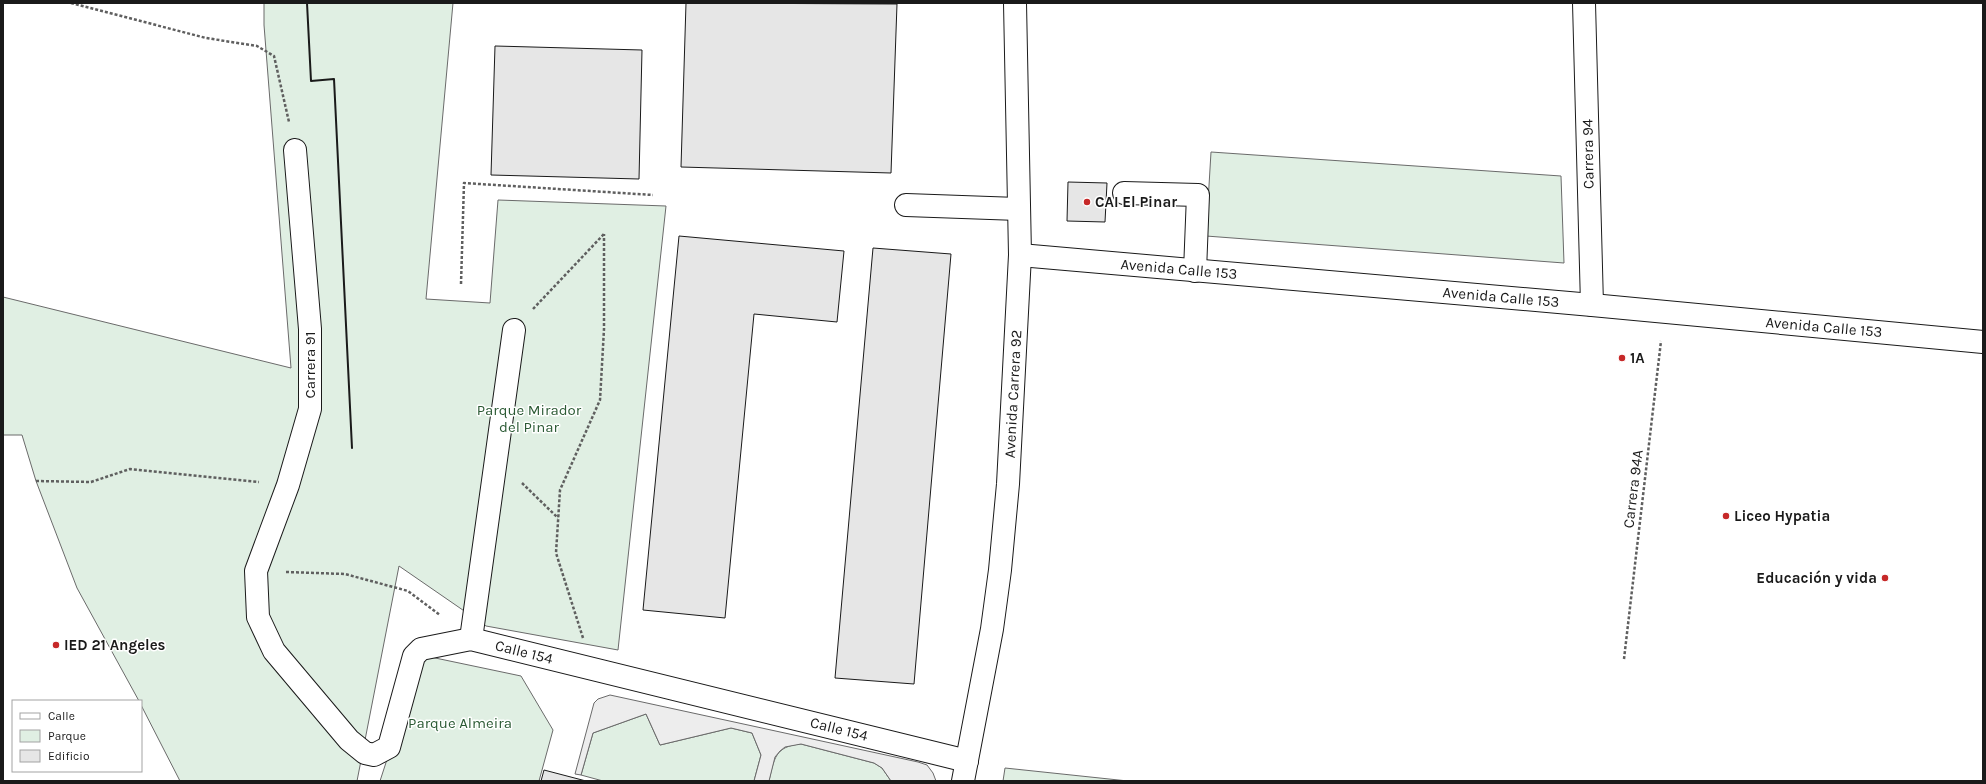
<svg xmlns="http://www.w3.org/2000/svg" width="1986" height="784" viewBox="0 0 1986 784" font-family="Karla,sans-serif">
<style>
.green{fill:#e0efe3;stroke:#6a6a6a}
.parking{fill:#ededed;stroke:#6a6a6a}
.building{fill:#e6e6e6;stroke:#1a1a1a}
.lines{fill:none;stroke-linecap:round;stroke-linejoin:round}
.minor-casing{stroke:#1a1a1a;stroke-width:24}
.major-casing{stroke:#1a1a1a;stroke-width:24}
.path{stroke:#5f5f5f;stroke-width:2.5;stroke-dasharray:3 2;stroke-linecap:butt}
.minor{stroke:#fff;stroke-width:22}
.major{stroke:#fff;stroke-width:22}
.wall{stroke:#1a1a1a;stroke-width:2}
.poi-dot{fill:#c62828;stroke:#fff;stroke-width:1.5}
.labels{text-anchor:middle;stroke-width:3;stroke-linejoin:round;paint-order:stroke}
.street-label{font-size:15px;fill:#1a1a1a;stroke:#fff}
.poi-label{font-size:15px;font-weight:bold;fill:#1a1a1a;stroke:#fff;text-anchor:start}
.park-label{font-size:15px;fill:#2b5a34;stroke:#fff}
</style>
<rect width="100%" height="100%" fill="#fff"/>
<g class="green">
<polygon points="264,3 453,3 426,299 490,303 498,200 666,206 618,650 486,626 399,566 357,781 180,781 141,705 141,701 139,701 77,588 36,481 22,435 3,435 3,297 291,368 264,25"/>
<polygon points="1211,152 1561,176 1564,263 1206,236"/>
<polygon points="421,655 521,676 553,730 539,781 380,781"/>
<polygon points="646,714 660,745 731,728 752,733 761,755 754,781 603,781 581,775 593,733"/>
<path d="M 801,744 L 874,763 L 882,768 L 891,781 L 769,781 C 774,759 775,746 801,744 Z"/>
<polygon points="1005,768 1128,781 1003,781"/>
</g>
<polygon class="parking" points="610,695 918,762 927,765 933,773 936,781 891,781 882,768 874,763 801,744 785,747 780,751 775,757 769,781 754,781 761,755 752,733 731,728 660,745 646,714 593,733 581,775 575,774 594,703 598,699"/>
<g class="building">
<polygon points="686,3 897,4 891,173 681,167"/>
<polygon points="495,46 642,50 639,179 491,175"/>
<polygon points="1068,182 1107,183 1105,222 1067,221"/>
<polygon points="679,236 844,251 837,322 754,314 725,618 643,610"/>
<polygon points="873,248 951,254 914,684 835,678"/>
<polygon points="544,770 586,781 541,781"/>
</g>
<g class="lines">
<defs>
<g id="minor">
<polyline points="1584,3 1592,305"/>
<polyline points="295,150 310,329 310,409 288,485 256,571 258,617 274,651 349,740 365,753 374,755 389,747 414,656 421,649 471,639 967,761"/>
<polyline points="1124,193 1198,195 1195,271"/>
<polyline points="906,205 1019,209"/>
<polyline points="471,639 514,330"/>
</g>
<g id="major">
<polyline points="1020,255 1592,305 1983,342"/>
<polyline points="963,781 992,629 1000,570 1008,484 1020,255 1015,3"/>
</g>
</defs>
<use href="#minor" class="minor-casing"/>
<use href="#major" class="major-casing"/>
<g class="path">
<polyline points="71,3 206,38 257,46 274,56 289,122"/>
<polyline points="461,284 464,183 653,195"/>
<polyline points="533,309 604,234"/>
<polyline points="36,481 91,482 130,469 259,482"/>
<polyline points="522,483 558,518"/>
<polyline points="286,572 345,574 408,591 440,615"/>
<polyline points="583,638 556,553 560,490 600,400 604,329 604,234"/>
<polyline points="1624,659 1661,341"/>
</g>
<use href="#minor" class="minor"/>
<use href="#major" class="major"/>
<polyline class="wall" points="307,3 311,81 334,79 352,448"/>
</g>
<g class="poi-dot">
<circle cx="1087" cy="202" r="4"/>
<circle cx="1622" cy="358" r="4"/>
<circle cx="1726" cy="516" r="4"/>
<circle cx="1885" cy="578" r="4"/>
<circle cx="56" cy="645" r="4"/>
</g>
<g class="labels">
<g class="street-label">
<text transform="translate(1588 154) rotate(-91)" y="5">Carrera 94</text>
<text transform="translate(1179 269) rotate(5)" y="5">Avenida Calle 153</text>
<text transform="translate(1501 297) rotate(5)" y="5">Avenida Calle 153</text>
<text transform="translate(1824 327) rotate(5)" y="5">Avenida Calle 153</text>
<text transform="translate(310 365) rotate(-90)" y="5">Carrera 91</text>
<text transform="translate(1013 394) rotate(-87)" y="5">Avenida Carrera 92</text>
<text transform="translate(1633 489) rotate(-83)" y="5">Carrera 94A</text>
<text transform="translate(524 652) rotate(14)" y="5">Calle 154</text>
<text transform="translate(839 729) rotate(14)" y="5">Calle 154</text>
</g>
<g class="poi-label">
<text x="1095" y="207">CAI El Pinar</text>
<text x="1630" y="363">1A</text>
<text x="1734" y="521">Liceo Hypatia</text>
<text x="1877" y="583" text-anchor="end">Educación y vida</text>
<text x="64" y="650">IED 21 Angeles</text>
</g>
<g class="park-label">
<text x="529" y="415">Parque Mirador<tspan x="529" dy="17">del Pinar</tspan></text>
<text x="460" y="728">Parque Almeira</text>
</g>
</g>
<rect width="1986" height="784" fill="none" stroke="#1a1a1a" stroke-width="8"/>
<rect x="12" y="700" width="130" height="72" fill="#ffffff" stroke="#a3a3a3"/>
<rect x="20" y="713" width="20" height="6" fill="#ffffff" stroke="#a3a3a3"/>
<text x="48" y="720" font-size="12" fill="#1a1a1a">Calle</text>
<rect x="20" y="730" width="20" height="12" fill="#e0efe3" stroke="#a3a3a3"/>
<text x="48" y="740" font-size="12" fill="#1a1a1a">Parque</text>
<rect x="20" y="750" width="20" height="12" fill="#e6e6e6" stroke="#a3a3a3"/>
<text x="48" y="760" font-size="12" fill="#1a1a1a">Edificio</text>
</svg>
